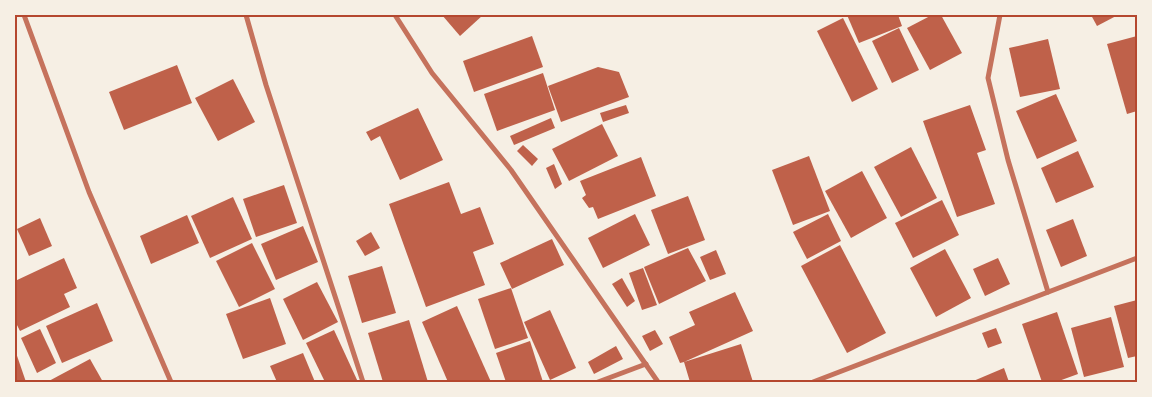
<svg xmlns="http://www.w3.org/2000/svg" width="1152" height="397" viewBox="0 0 1152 397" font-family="'Libre Baskerville',serif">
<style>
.building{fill:#bf614a}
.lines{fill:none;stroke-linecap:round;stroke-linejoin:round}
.minor{stroke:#c5725c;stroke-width:5}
.neatline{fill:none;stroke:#b5482f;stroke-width:2}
</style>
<rect width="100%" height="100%" fill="#f6efe4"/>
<g class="building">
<polygon points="442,15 483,15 460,36"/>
<polygon points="847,15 898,15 902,26 859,43"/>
<polygon points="932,15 941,15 962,53 930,70 907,28"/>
<polygon points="1091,15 1118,15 1097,26"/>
<polygon points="843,18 878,89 852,102 817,31"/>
<polygon points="899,28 919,70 892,83 872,41"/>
<polygon points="532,36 543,67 474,92 463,61"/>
<polygon points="1137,36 1137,111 1127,114 1107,44"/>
<polygon points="1048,39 1060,89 1020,97 1009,48"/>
<polygon points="177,65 192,103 124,130 109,92"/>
<polygon points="598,67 619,72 629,97 561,122 548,86"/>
<polygon points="543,73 555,110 497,131 484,94"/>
<polygon points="233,79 255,122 218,141 195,98"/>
<polygon points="1056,94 1077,141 1037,159 1016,111"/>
<polygon points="626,105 629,113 603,122 600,113"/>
<polygon points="970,105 986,150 977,153 995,204 957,217 923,121"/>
<polygon points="418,108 443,160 400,180 380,136 371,141 366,132"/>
<polygon points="551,118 555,128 514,145 510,136"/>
<polygon points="602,124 618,156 569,181 552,149"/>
<polygon points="523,145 538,159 532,166 517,151"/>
<polygon points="911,147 937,198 901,217 874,167"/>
<polygon points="1078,151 1094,187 1056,203 1041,168"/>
<polygon points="809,156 830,211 793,225 772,170"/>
<polygon points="641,157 656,196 598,219 593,207 589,208 582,198 586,195 580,181"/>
<polygon points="554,164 562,184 555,189 546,168"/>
<polygon points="862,171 887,218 851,238 825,191"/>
<polygon points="449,182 461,214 480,207 494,244 473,252 485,285 426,307 389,204"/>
<polygon points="284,185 297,223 256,237 243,199"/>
<polygon points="688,196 705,240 668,254 651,210"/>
<polygon points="233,197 252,239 210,258 191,216"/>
<polygon points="942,200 959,235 913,258 895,223"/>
<polygon points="635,214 650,245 603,268 588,238"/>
<polygon points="828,214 841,241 807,259 793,232"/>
<polygon points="187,215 199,243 151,264 140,236"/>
<polygon points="40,218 52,246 29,256 17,229"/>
<polygon points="1073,219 1087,256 1061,267 1046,230"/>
<polygon points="303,226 318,262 276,280 261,244"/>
<polygon points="371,232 380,248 365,256 356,241"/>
<polygon points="552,239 564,265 512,289 500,263"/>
<polygon points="252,243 275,289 239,307 216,261"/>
<polygon points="840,245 886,333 847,353 801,266"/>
<polygon points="688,248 706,281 659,304 644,267"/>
<polygon points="945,249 971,298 936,317 910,268"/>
<polygon points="716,250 726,274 710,280 700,257"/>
<polygon points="64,258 77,288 64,294 70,307 20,331 15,321 15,281"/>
<polygon points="998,258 1010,284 985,296 973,269"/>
<polygon points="382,266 396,313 362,323 348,276"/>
<polygon points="643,268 657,305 642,310 629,273"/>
<polygon points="622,278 635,301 627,307 612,284"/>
<polygon points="317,282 338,322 303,340 283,299"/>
<polygon points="511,288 528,338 495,349 478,299"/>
<polygon points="735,292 753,331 684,362 741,344 753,382 690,382 684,362 680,363 669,337 695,325 689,312"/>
<polygon points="270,298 286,344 243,359 226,314"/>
<polygon points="1137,300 1137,356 1128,358 1114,306"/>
<polygon points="97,303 113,341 62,363 46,326"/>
<polygon points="457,306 491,382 448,382 422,322"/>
<polygon points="550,310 576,368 550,380 524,322"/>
<polygon points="1057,312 1078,374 1056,382 1042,382 1022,324"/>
<polygon points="1111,317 1124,367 1084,377 1071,328"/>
<polygon points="409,320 428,382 383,382 368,333"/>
<polygon points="996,328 1002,343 988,348 982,333"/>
<polygon points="40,329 56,363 37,373 21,338"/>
<polygon points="334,330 358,382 325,382 306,343"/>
<polygon points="655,330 663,344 650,351 642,336"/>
<polygon points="530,341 543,382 506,382 496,353"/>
<polygon points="616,346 623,359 594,374 588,362"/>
<polygon points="15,350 26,382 15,382"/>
<polygon points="303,353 315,382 277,382 270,366"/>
<polygon points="90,359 103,382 47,382"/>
<polygon points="1004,368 1009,382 971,382"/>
</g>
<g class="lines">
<g class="minor">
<polyline points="24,15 89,192 171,382"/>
<polyline points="246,15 266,85 363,382"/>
<polyline points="395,15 432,73 511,170 658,382"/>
<polyline points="1000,15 988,78 1008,160 1048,292"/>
<polyline points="598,382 646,364"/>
<polyline points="813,382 1137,258"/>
</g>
</g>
<rect width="1152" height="397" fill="none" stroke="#f6efe4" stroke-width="32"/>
<rect x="16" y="16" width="1120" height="365" class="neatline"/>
</svg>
